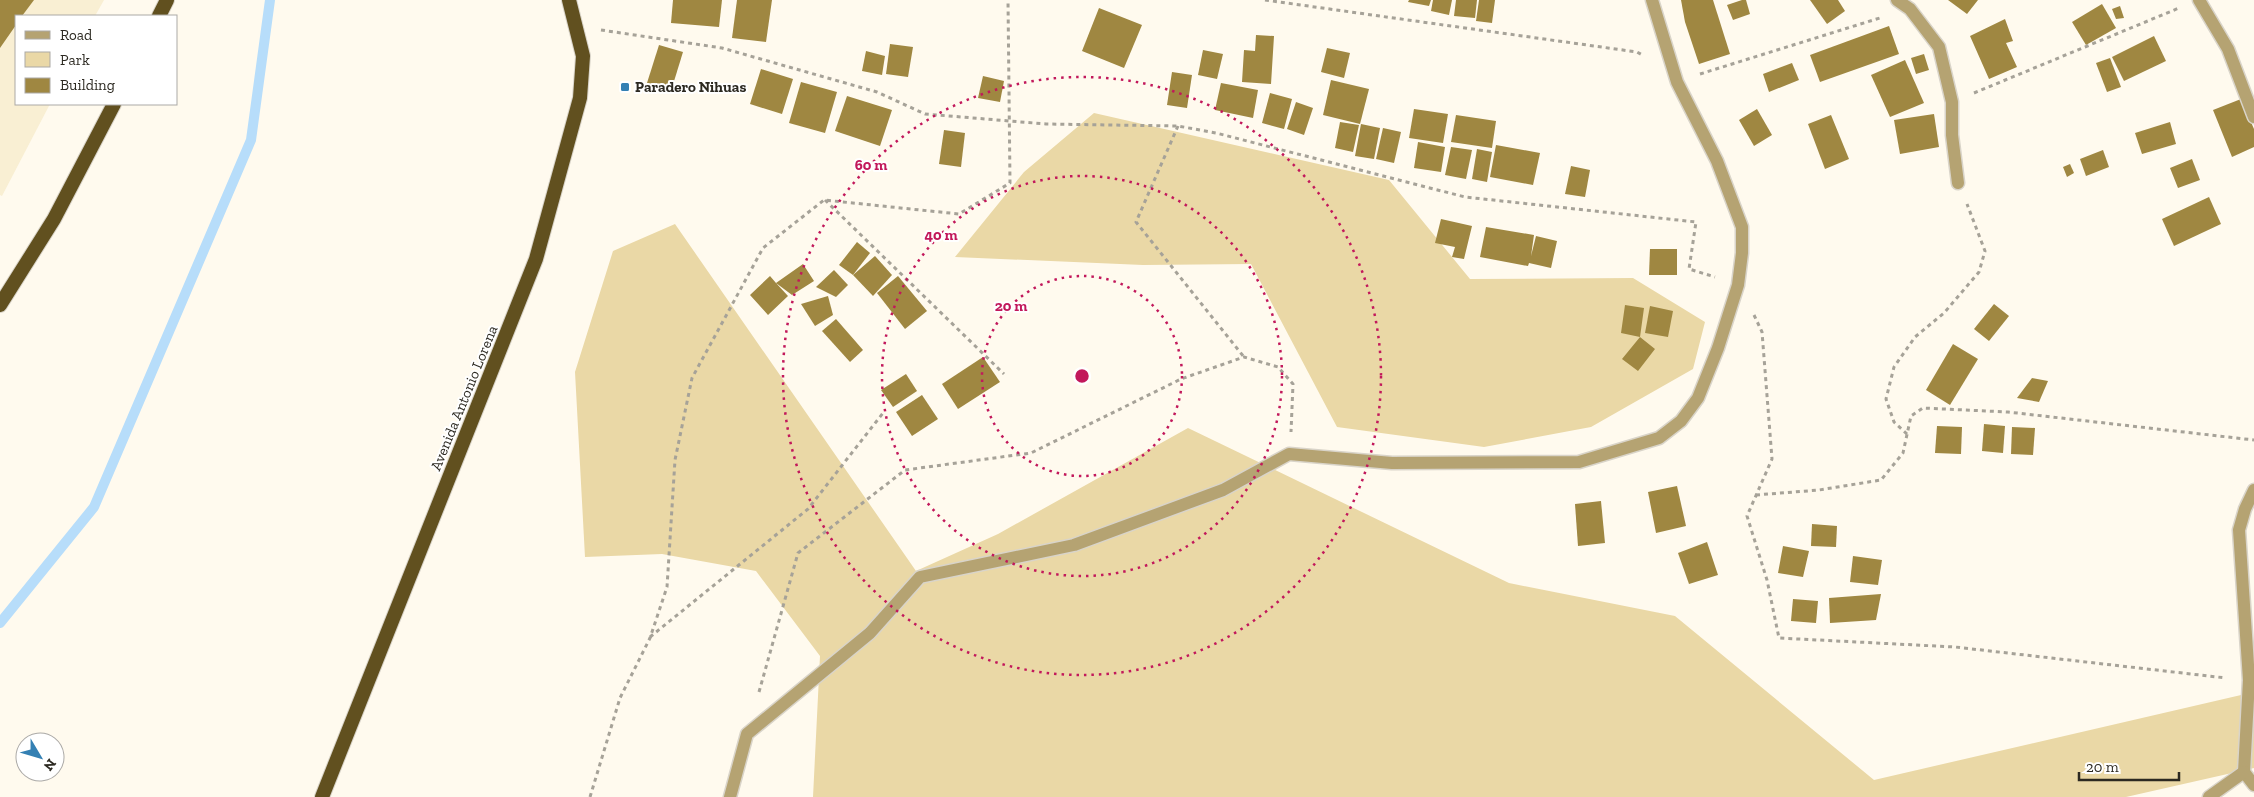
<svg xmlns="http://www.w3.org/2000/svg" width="2254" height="797" viewBox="0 0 2254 797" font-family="'Zilla Slab',serif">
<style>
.built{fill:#f9efd3}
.green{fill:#ead8a6}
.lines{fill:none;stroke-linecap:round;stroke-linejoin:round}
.stream{stroke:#b7ddfa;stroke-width:10}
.building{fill:#9f8741}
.minor-casing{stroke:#d9d4c9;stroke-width:15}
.trunk-casing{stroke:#d9d4c9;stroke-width:16}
.path{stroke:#a6a298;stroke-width:3;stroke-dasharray:4 4;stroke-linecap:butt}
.minor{stroke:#b5a372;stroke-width:12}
.trunk{stroke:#61501f;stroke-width:14}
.ring{fill:none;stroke:#c2185b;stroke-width:2.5;stroke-dasharray:2.5 5}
.poi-dot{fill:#3480b3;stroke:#fff;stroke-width:2}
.labels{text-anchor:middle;stroke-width:4;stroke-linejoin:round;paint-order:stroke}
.poi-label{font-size:15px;font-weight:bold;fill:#2c2921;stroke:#fff;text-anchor:start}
.street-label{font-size:15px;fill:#2c2921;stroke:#fff}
.centre{fill:#c2185b;stroke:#fff;stroke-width:2.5}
.ring-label{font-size:15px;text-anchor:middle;font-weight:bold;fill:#c2185b;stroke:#fff;stroke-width:4;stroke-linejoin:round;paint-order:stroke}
</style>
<rect width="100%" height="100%" fill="#fffaee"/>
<polygon class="built" points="0,0 104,0 95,16 16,16 16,104 50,104 2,196 0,195"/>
<g class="green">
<polygon points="1094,113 1389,180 1470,279 1633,278 1705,322 1693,369 1591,427 1484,447 1337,427 1251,264 1143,265 955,257 1024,172"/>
<polygon points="675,224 916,571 998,534 1188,428 1509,583 1675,616 1874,780 2254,692 2254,768 2126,797 813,797 820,656 756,571 662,554 585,557 575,372 613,251"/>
</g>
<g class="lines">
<polyline class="stream" points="0,623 94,507 251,140 270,0"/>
</g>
<g class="building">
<polygon points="0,0 34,0 22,16 16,16 16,25 0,48"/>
<polygon points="673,0 722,0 719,27 671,23"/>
<polygon points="737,0 772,0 766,42 732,38"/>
<polygon points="1409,0 1431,0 1429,6 1408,2"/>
<polygon points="1433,0 1452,0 1449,15 1431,11"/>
<polygon points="1456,0 1477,0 1475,18 1454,16"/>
<polygon points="1479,0 1495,0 1492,23 1476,21"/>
<polygon points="1681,0 1713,0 1730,54 1699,64 1685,22"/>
<polygon points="1742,0 1746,0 1750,14 1733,20 1727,5"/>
<polygon points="1810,0 1838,0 1845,11 1827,24"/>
<polygon points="1948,0 1978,0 1967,14"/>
<polygon points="2102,4 2116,28 2086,45 2072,22"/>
<polygon points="2120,6 2124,18 2116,19 2112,9"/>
<polygon points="1099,8 1142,25 1124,68 1082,51"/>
<polygon points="2005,19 2013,41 2006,43 2017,67 1989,79 1970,36"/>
<polygon points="1889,26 1899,54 1820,82 1810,55"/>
<polygon points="1256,35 1274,36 1271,84 1242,82 1244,50 1255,51"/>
<polygon points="2154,36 2166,61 2124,81 2112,57"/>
<polygon points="890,44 913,47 908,77 886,74"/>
<polygon points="659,45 683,52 671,91 647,83"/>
<polygon points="1327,48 1350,53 1344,78 1321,72"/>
<polygon points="1203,50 1223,54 1217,79 1198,75"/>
<polygon points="866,51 885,56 882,75 862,71"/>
<polygon points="1924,54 1929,70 1916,74 1911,58"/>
<polygon points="2110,58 2121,87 2107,92 2096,63"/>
<polygon points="1905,60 1924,103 1890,117 1871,75"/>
<polygon points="1792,63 1799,80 1769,92 1763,74"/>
<polygon points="761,69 793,79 782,114 750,104"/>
<polygon points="1172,72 1192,75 1187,108 1167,105"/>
<polygon points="983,76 1004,81 1000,102 978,98"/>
<polygon points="1331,80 1369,89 1360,124 1323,115"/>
<polygon points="801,82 837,92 825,133 789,123"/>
<polygon points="1221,83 1258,90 1253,118 1215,110"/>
<polygon points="1270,93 1292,99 1284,129 1262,123"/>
<polygon points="847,96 892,110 880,146 835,131"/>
<polygon points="2241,99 2254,129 2254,147 2232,157 2213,110"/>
<polygon points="1296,102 1313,108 1304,135 1287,129"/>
<polygon points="1414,109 1448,114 1443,143 1409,138"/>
<polygon points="1757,109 1772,135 1754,146 1739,120"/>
<polygon points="1934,114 1939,147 1900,154 1894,120"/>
<polygon points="1456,115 1496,121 1492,148 1451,142"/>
<polygon points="1831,115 1849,159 1825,169 1808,124"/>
<polygon points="1340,122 1359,125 1353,152 1335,148"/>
<polygon points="2170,122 2176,144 2142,154 2135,133"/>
<polygon points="1361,124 1380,128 1374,159 1355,156"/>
<polygon points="1383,128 1401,132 1394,163 1376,159"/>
<polygon points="944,130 965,133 961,167 939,164"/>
<polygon points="1418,142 1445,147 1441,172 1414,168"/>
<polygon points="1496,145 1540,153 1533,185 1490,177"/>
<polygon points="1451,147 1472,150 1466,179 1445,175"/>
<polygon points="1477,149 1492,152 1487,182 1472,179"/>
<polygon points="2103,150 2109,167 2086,176 2080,159"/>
<polygon points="2192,159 2200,180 2178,188 2170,168"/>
<polygon points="2070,164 2074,173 2067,177 2063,167"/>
<polygon points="1571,166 1590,170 1585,197 1565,194"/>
<polygon points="2209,197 2221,224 2174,246 2162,219"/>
<polygon points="1441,219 1472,226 1464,259 1452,257 1455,247 1435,243"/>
<polygon points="1486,227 1534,235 1531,256 1536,236 1557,241 1551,268 1529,263 1528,266 1480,257"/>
<polygon points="857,242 870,253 853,275 839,265"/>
<polygon points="1650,249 1677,249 1677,275 1649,275"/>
<polygon points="875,256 892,275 873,296 853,275"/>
<polygon points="803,264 814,281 792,295 776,283 788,296 768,315 750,295 770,276 776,283"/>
<polygon points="834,270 848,285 836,297 816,287"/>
<polygon points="898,276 927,311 905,329 877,293"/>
<polygon points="828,296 833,315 815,326 801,304"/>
<polygon points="1994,304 2009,316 1989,341 1974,329"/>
<polygon points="1625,305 1644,308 1640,337 1655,349 1638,371 1622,359 1640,337 1621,333"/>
<polygon points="1650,306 1673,311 1668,337 1645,333"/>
<polygon points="836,319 863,350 850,362 822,331"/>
<polygon points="1953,344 1978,359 1950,405 1926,390"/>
<polygon points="983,357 1000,382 958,409 942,384"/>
<polygon points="906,374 917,391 893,407 881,390"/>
<polygon points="2032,378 2048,381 2039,402 2017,398"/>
<polygon points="922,395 938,419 912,436 896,412"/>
<polygon points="1984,424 2005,426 2003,453 1982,451"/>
<polygon points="1937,426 1962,427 1961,454 1935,453"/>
<polygon points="2012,427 2035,428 2033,455 2011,454"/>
<polygon points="1677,486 1686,526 1656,533 1648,492"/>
<polygon points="1601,501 1605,543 1578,546 1575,504"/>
<polygon points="1812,524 1837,526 1836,547 1811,546"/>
<polygon points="1707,542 1718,575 1689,584 1678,553"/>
<polygon points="1783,546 1809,551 1803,577 1778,573"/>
<polygon points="1853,556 1882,560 1878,585 1850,582"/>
<polygon points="1881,594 1876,620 1830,623 1829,598"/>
<polygon points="1793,599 1818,601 1816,623 1791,621"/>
</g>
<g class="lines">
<defs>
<g id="minor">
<polyline points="1897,0 1910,9 1939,47 1952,102 1952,135 1958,183"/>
<polyline points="2199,0 2228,49 2254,117"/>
<polyline points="2254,490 2245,509 2239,530 2249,680 2244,772 2254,785"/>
<polyline points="730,797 747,734 870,633 920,577 1074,545 1223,490 1289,454 1392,463 1579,462 1659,438 1681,421 1698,398 1718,348 1738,285 1742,253 1742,227 1717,161 1677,82 1652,0"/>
<polyline points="2209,797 2244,772"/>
</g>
<g id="trunk">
<polyline points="159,16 167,0"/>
<polyline points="0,305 54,219 114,104"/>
<polyline points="322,797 536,259 580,98 583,56 569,0"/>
</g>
</defs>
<use href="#minor" class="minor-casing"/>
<use href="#trunk" class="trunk-casing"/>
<g class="path">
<polyline points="1265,0 1637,52 1644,56"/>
<polyline points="601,30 722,48 877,92 925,114 1046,124 1178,126 1216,133 1465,197 1696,222 1689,269 1715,277"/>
<polyline points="1700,74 1883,17"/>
<polyline points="1974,93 2179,8"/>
<polyline points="1178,126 1136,222 1244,357"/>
<polyline points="825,200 1004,374"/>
<polyline points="1754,315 1762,332 1772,459 1747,516 1767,580 1779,638 1955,647 2226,678"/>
<polyline points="1907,434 1894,422 1886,399 1894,367 1915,337 1944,313 1979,272 1985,251 1967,204"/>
<polyline points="1756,495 1819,490 1881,480 1903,453 1911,416 1923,408 2008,412 2254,440"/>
<polyline points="650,637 808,509 883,413"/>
<polyline points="759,692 798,553 905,470 1031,453 1181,379 1244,357 1278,367 1293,384 1291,432"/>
<polyline points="590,797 620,698 650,638 667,587 675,460 692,378 763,248 824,200 959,214 1010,183 1008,0"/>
</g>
<use href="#minor" class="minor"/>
<use href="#trunk" class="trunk"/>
</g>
<g class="ring">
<circle cx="1082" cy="376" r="100"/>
<circle cx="1082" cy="376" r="200"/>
<circle cx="1082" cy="376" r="299"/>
</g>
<rect class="poi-dot" x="620" y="82" width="10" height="10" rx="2.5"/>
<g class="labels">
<g class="poi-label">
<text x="635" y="92">Paradero Nihuas</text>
</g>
<g class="street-label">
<text transform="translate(464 398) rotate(-68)" y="5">Avenida Antonio Lorena</text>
</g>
</g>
<circle cx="1082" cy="376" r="8" class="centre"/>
<g class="ring-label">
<text x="871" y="170">60 m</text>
<text x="941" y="240">40 m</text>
<text x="1011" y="311">20 m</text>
</g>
<rect x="15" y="15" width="162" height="90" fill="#ffffff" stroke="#aba9a6"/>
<rect x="25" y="31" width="25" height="8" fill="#b5a372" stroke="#aba9a6"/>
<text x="60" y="40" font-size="15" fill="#2c2921">Road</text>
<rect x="25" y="52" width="25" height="15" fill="#ead8a6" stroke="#aba9a6"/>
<text x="60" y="65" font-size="15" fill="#2c2921">Park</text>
<rect x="25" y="78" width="25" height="15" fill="#9f8741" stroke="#aba9a6"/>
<text x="60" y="90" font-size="15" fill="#2c2921">Building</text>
<g transform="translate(40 757) rotate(128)"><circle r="24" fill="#ffffff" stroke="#aba9a6"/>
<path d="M0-4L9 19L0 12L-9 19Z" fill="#3480b3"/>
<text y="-8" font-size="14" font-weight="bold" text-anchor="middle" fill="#2c2921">N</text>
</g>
<path d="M2079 772v8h100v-8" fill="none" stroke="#2c2921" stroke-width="2.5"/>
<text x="2086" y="772" font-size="15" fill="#2c2921" stroke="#ffffff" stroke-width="4" paint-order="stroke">20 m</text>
</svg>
